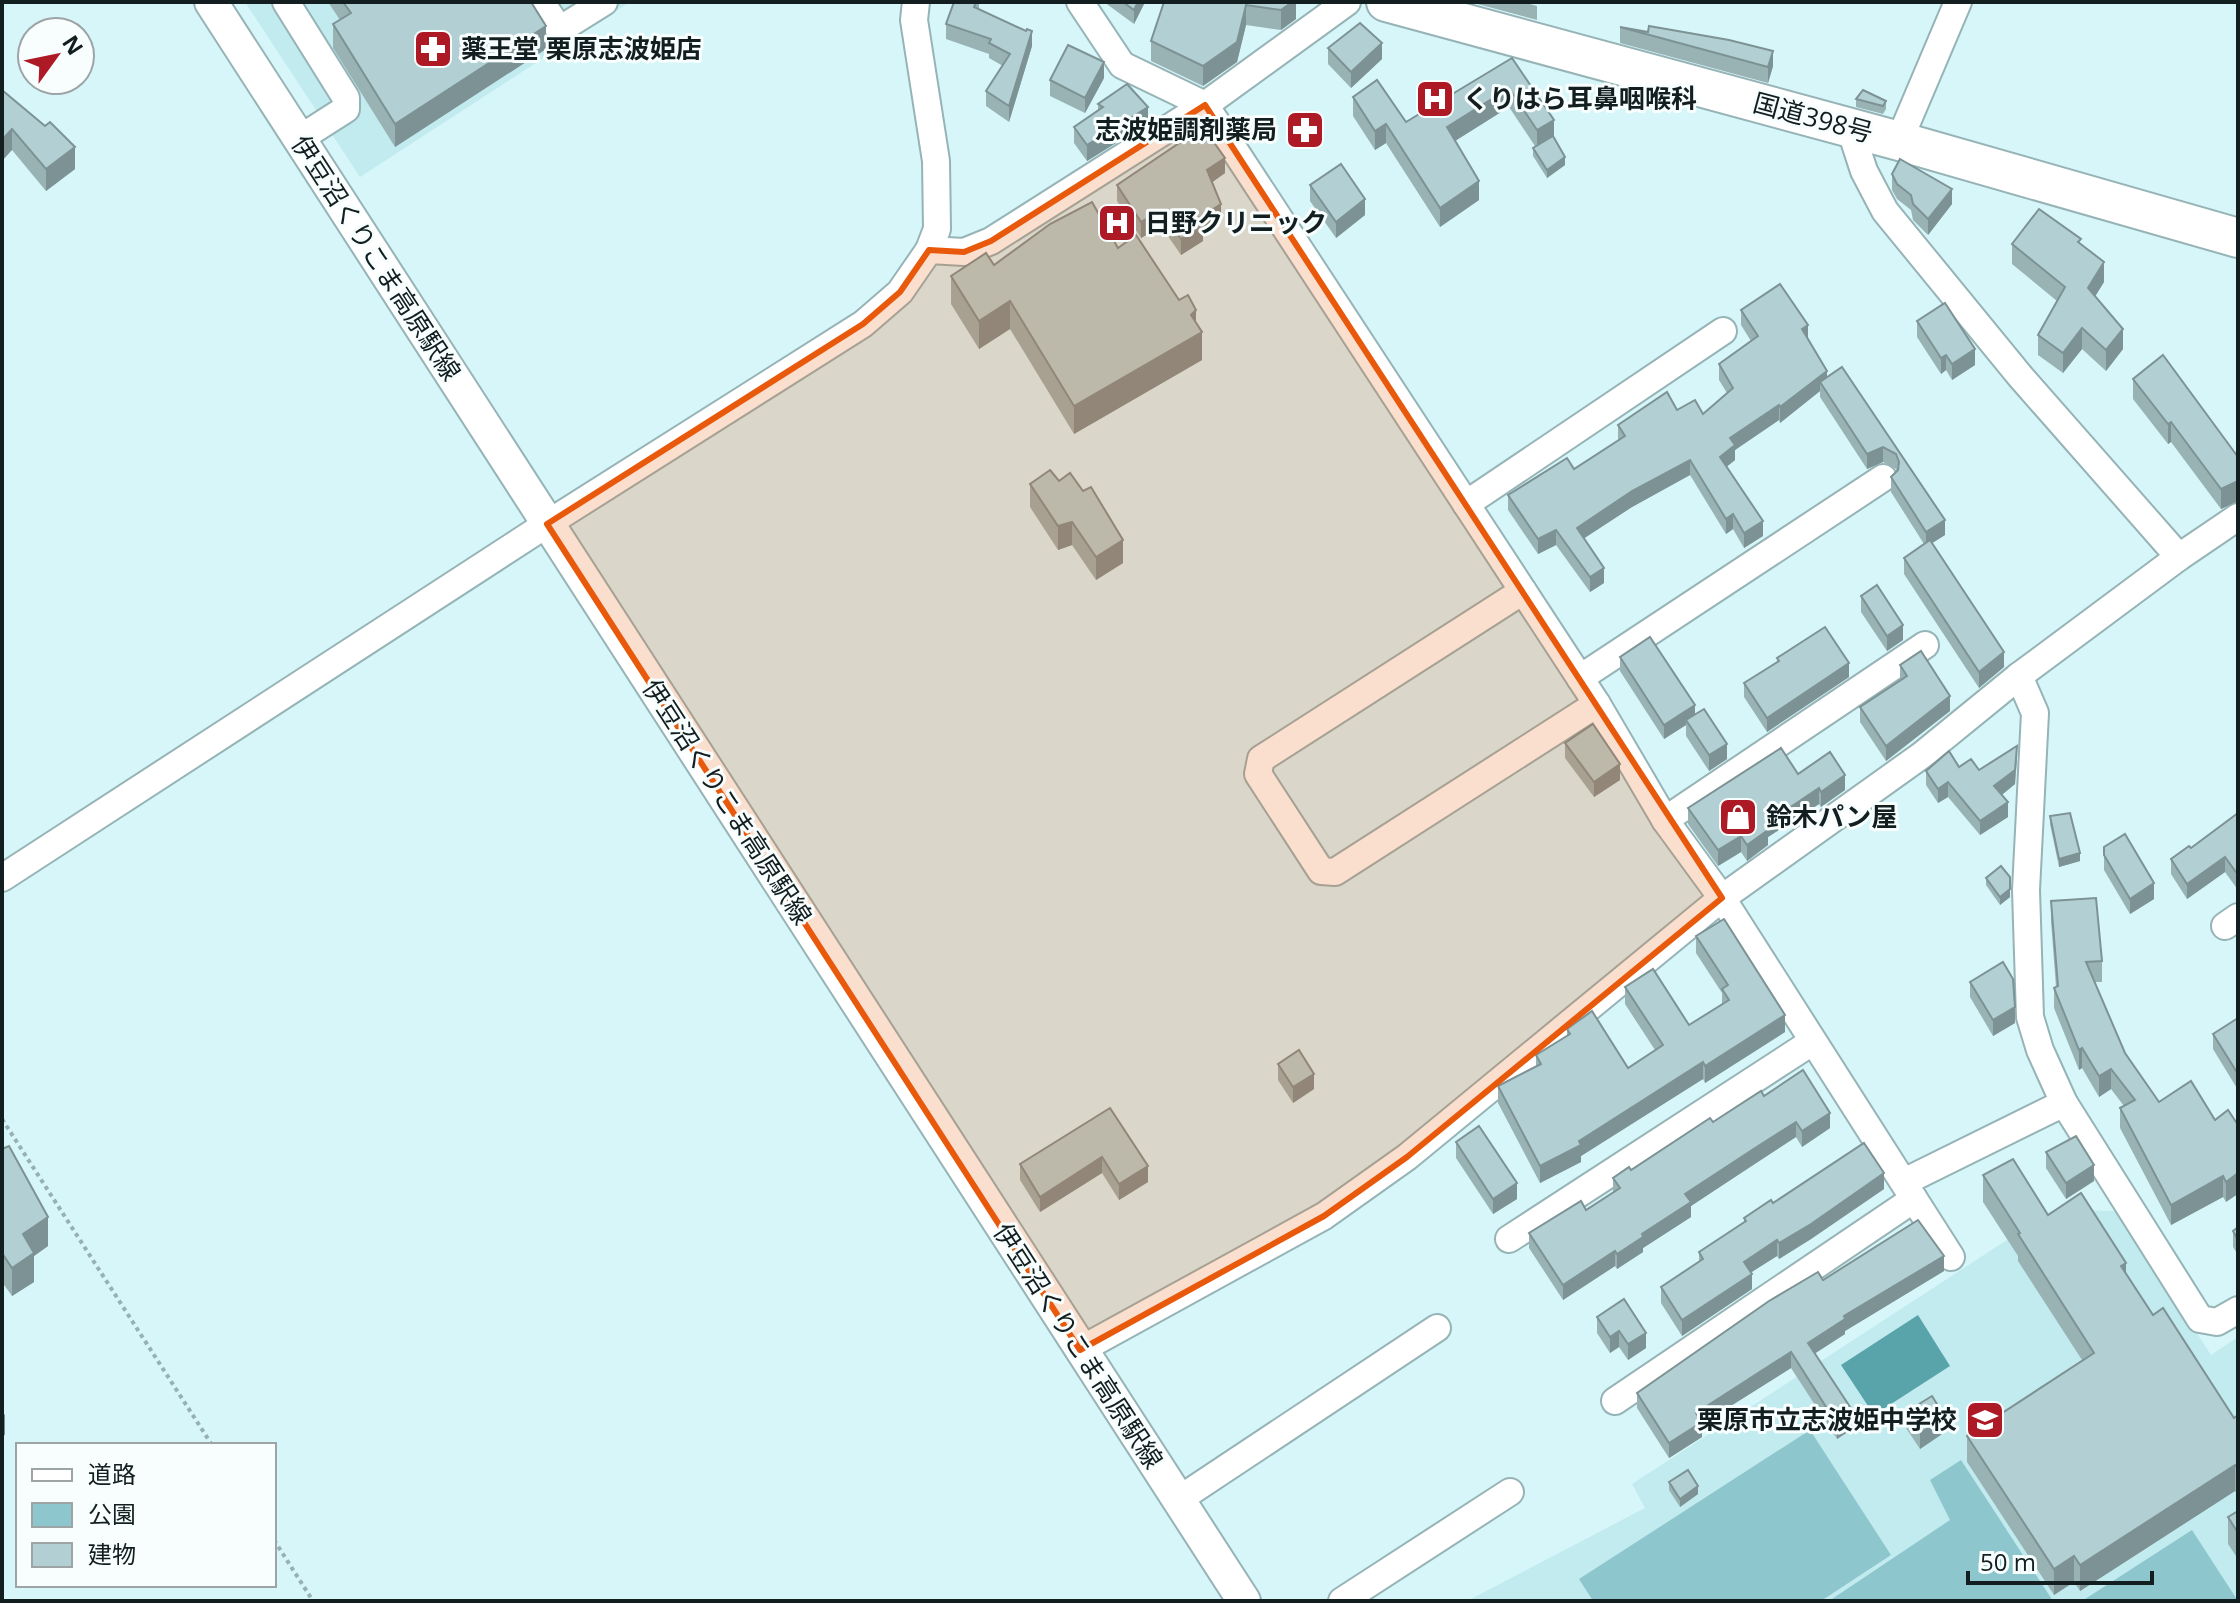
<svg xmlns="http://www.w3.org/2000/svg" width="2240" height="1603" viewBox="0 0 2240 1603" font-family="'Open Sans','Noto Sans JP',sans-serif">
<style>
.built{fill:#c2ebef}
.green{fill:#8dc7cd}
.water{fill:#59a4ab}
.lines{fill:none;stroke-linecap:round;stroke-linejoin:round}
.minor-casing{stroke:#96b3b6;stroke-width:30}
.major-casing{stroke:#96b3b6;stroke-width:36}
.highway-casing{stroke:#96b3b6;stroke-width:42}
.path{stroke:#97b0b3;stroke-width:4;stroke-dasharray:4 4;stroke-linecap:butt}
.minor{stroke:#fff;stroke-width:26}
.major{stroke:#fff;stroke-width:32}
.highway{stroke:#fff;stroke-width:38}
.wall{fill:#99b3b5}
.shaded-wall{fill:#7d9294}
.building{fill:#b2d0d3;stroke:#7d9294;stroke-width:2}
.marked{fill:#e8590c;fill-opacity:0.2;stroke:#e8590c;stroke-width:6;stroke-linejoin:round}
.labels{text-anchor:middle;stroke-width:6;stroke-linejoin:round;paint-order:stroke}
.poi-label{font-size:26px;font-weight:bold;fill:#121e1f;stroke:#f8fefe;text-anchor:start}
.street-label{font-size:26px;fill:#121e1f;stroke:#f8fefe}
</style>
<rect width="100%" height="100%" fill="#d7f6f9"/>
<g class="built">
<polygon points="245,2 630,2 360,177"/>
<polygon points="2053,1210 2119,1211 2211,1355 2238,1337 2238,1601 1467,1601 1645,1508 1632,1484"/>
</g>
<g class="green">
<polygon points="1810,1430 1891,1555 1821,1601 1593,1601 1579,1579"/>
<polygon points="1961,1460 2053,1601 1829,1601 1950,1520 1930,1480"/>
<polygon points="2192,1530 2238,1601 2082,1601"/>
</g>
<polygon class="water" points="1918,1315 1950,1366 1874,1415 1841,1365"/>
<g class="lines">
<defs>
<g id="minor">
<polyline points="286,2 346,98 346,109 299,139"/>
<polyline points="541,2 557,26 564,27 604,2"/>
<polyline points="1080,2 1122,65 1205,105 1597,704 1665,820 1722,898 1951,1257"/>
<polyline points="1850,128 1864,171 1885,211 2020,376 2179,557"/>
<polyline points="1899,141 1958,2"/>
<polyline points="929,250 964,252 991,241 1205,105 1347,2"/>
<polyline points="1466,504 1723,331"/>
<polyline points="1523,591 1261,759 1258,774 1321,871 1335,872 1597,704"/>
<polyline points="2019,676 2035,713 2026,890 2030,1017 2040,1050 2064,1103 2200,1319 2217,1322 2238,1310"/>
<polyline points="1580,678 1883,478"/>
<polyline points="1665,820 1925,645"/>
<polyline points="2,878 547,524 863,324 900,292 929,250 937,229 936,161 914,20 916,2"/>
<polyline points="2225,926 2238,917"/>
<polyline points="1904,1182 2064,1103"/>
<polyline points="1509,1239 1812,1042"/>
<polyline points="1080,1350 1324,1216 1407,1157 1722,898 1922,755 2019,676 2179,557 2238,517"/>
<polyline points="1615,1401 1914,1199"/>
<polyline points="1178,1500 1437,1328"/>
<polyline points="1342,1601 1510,1492"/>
</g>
<polyline id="major" points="211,2 1244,1601"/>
<polyline id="highway" points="1386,2 1899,141 2238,238"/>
</defs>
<use href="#minor" class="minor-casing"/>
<use href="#major" class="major-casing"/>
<use href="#highway" class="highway-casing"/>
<g class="path">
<polyline points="2,1119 212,1445"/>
<polyline points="274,1540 313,1601"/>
</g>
<use href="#minor" class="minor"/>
<use href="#major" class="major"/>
<use href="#highway" class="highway"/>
</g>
<g class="wall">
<polygon points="328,2 531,2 546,49 395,147 333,48 333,24 340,20"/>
<polygon points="979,2 979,9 1032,46 1009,122 986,106 986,91 1003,66 989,58 989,54 946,39 946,24"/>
<polygon points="1104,2 1144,2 1144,4 1134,24"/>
<polygon points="1164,2 1296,2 1296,19 1281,30 1246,25 1237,62 1203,86 1151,61 1151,41"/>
<polygon points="1470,2 1523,2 1537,6 1537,20"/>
<polygon points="1620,27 1773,66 1768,83 1620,43"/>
<polygon points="1328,48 1382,59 1351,88 1328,64"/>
<polygon points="1512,58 1554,138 1565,165 1547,178 1533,156 1533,148 1535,146 1509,107 1455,141 1479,200 1440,227 1386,143 1375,150 1353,116 1353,97 1406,122"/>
<polygon points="1104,78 1085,113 1050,96 1050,80"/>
<polygon points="2,90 75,169 46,191 12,150"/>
<polygon points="1856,99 1886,101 1886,109 1883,114 1856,107"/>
<polygon points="1098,104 1148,123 1087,161 1074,143 1074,127 1098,110"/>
<polygon points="1225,173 1212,182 1221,220 1203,231 1203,241 1181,255 1161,226 1141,238 1117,201 1117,185"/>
<polygon points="1892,174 1952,204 1928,235 1913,220 1911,210 1897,199 1892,190"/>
<polygon points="1310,185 1365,215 1336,238 1310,201"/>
<polygon points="2012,244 2081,244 2104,282 2095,296 2123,349 2106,371 2082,349 2063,373 2038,355 2038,335 2057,301 2012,264"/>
<polygon points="1118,248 1179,300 1196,323 1202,360 1074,434 1010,329 979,349 951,304 951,276 994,265"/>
<polygon points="1741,310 1808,339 1827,377 1842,367 1945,535 1932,543 2004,667 1979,688 1904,574 1904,558 1924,544 1891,492 1891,477 1897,471 1896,469 1883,462 1867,469 1820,397 1820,391 1780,423 1779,420 1735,450 1735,460 1726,467 1763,536 1744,548 1733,529 1726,534 1690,475 1632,507 1584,538 1604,583 1590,592 1556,545 1538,554 1508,510 1508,495 1574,469 1618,441 1618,425 1677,410 1703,414 1727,393 1719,380 1719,364 1751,341 1741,325"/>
<polygon points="1917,321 1975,365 1952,380 1946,370 1941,374 1917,337"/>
<polygon points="2133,379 2238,457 2238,501 2221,509 2171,442 2168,444 2133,399"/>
<polygon points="1030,484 1123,563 1096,580 1072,545 1058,550 1030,507"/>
<polygon points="1861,596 1903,640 1887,651 1861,612"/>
<polygon points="1620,657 1695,715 1727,759 1709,771 1686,736 1686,725 1664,739 1620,671"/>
<polygon points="1777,658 1849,677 1767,732 1744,697 1744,683 1777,662"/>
<polygon points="1900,665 1950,711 1886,761 1860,722 1860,707 1900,681"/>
<polygon points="1565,743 1620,780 1594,797 1565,758"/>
<polygon points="2017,760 2015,784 2002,795 2008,817 1980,835 1948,797 1938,803 1926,785 1926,771 1959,767 1979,770"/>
<polygon points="1798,774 1845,790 1821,807 1819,804 1768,837 1768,845 1747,861 1741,852 1718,866 1688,824 1688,808"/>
<polygon points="2238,813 2238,890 2225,872 2187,899 2171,874 2171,859 2191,848"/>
<polygon points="2050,816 2080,861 2059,867 2050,824"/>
<polygon points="2104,847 2154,899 2130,914 2104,870"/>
<polygon points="2010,877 2010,897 2000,905 1986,885 1986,878"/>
<polygon points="2051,901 2102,961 2102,982 2095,982 2125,1053 2159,1102 2215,1120 2228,1110 2226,1202 2223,1197 2171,1225 2120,1128 2120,1108 2124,1106 2111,1089 2099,1097 2082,1068 2079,1070 2054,1008 2054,988 2056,987 2051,921"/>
<polygon points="1696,936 1785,1032 1705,1083 1703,1079 1581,1156 1581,1162 1540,1183 1498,1103 1498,1086 1536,1066 1536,1055 1567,1036 1567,1029 1628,1068 1655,1050 1625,1004 1625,987 1689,1025 1722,1004 1722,993 1696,953"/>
<polygon points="1970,982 2015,1023 1993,1036 1970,997"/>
<polygon points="2238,1018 2238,1090 2213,1049 2213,1034"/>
<polygon points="1278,1064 1314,1089 1293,1103 1278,1080"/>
<polygon points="1764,1096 1830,1128 1802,1147 1796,1137 1755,1163 1691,1206 1691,1217 1643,1248 1643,1252 1617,1269 1615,1266 1563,1300 1529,1248 1529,1233 1586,1210 1613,1192 1613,1178 1631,1170 1713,1122"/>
<polygon points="1110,1108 1148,1182 1119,1200 1102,1173 1040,1212 1020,1180 1020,1164"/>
<polygon points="1456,1142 1517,1199 1493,1214 1456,1158"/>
<polygon points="2,1149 48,1246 34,1256 34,1282 12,1296 2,1282"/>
<polygon points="2046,1152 2094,1181 2066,1199 2046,1168"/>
<polygon points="1983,1175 2048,1215 2126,1274 2153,1315 2234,1418 2238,1415 2238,1496 2235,1491 2080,1591 2074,1582 2054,1595 1967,1462 1967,1436 2082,1360 2018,1261 2018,1256 1983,1202"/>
<polygon points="1884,1189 1811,1239 1779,1259 1777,1256 1751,1272 1752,1289 1682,1336 1661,1303 1661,1287 1699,1262 1699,1252 1744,1223 1744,1218 1773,1203"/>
<polygon points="2238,1227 2238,1255 2233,1247 2233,1231"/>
<polygon points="1944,1271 1845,1331 1845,1334 1815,1353 1854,1428 1837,1439 1791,1368 1702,1424 1702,1437 1669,1458 1637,1408 1637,1393 1823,1280"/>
<polygon points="1597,1317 1646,1348 1628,1360 1619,1347 1610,1353 1597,1333"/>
<polygon points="1906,1412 1945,1432 1920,1449 1906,1428"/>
<polygon points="1669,1482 1698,1494 1680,1507 1669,1490"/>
<polygon points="2238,1511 2238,1559 2228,1544 2228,1517"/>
</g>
<g class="shaded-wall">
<polygon points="1138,2 1144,2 1144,4 1134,24 1134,10"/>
<polygon points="1292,2 1296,2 1296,19 1281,30 1281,10"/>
<polygon points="1246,5 1246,25 1237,62 1203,86 1203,66"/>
<polygon points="546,26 546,49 395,147 395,124"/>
<polygon points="1032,31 1032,46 1009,122 1009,106"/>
<polygon points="1382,43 1382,59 1351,88 1351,72"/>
<polygon points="1773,51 1773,66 1768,83 1768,67"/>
<polygon points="1104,62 1104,78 1085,113 1085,98"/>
<polygon points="1509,88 1509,107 1447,146 1447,127"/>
<polygon points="1148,107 1148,123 1087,161 1087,145"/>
<polygon points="1554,120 1554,139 1537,149 1537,130"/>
<polygon points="1386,124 1386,143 1375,150 1375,131"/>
<polygon points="12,129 12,150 2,161 2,140"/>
<polygon points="75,147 75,169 46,191 46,169"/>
<polygon points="1565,157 1565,165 1547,178 1547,170"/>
<polygon points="1225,158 1225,173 1207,186 1207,170"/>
<polygon points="1479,181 1479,200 1440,227 1440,208"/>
<polygon points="1952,189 1952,204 1928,235 1928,219"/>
<polygon points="1365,199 1365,215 1336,238 1336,222"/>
<polygon points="1221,204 1221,220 1203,231 1203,241 1181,255 1181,239 1199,218"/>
<polygon points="1161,211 1161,226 1141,238 1141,222"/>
<polygon points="2104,262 2104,282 2088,308 2088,288"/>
<polygon points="1010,301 1010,329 979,349 979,321"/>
<polygon points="1196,310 1196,336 1202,332 1202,360 1074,434 1074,406"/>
<polygon points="1808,325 1808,340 1802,329"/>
<polygon points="2082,328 2082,349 2063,373 2063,353"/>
<polygon points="2123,329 2123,349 2106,371 2106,350"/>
<polygon points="1975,349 1975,365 1952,380 1952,364"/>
<polygon points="1946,355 1946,370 1941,374 1941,358"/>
<polygon points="1827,371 1827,386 1820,382 1820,391 1780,423 1780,407"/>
<polygon points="1779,405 1779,420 1735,450 1735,460 1720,472 1720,457 1730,438"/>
<polygon points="2171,422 2171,442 2168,444 2168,424"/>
<polygon points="1883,447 1883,462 1867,469 1867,454"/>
<polygon points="1690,460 1690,475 1632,507 1577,543 1577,528 1632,491"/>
<polygon points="2238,481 2238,501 2221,509 2221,489"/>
<polygon points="1733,514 1733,529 1726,534 1726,519"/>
<polygon points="1945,520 1945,535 1926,547 1926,532"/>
<polygon points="1763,521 1763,536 1744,548 1744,533"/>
<polygon points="1072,522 1072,545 1058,550 1058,526"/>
<polygon points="1556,530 1556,545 1538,554 1538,539"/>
<polygon points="1123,540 1123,563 1096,580 1096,557"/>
<polygon points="1604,568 1604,583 1590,592 1590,577"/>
<polygon points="1903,625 1903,640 1887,651 1887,636"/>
<polygon points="2004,652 2004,667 1979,688 1979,672"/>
<polygon points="1849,663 1849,677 1767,732 1767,718"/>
<polygon points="1950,696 1950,711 1886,761 1886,746"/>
<polygon points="1695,705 1695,719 1686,720 1686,725 1664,739 1664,725"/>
<polygon points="1727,744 1727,759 1709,771 1709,755"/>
<polygon points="2017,746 2015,784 1994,801 1994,786"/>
<polygon points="1620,764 1620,780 1594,797 1594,782"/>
<polygon points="1845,775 1845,790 1821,807 1821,792"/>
<polygon points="1948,782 1948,797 1938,803 1938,789"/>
<polygon points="1819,788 1819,804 1768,837 1768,845 1747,861 1747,845 1765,824"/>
<polygon points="2008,802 2008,817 1980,835 1980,821"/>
<polygon points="1741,836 1741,852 1718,866 1718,850"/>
<polygon points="2080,853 2080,861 2059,867 2059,859"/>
<polygon points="2225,857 2225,872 2187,899 2187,884"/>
<polygon points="2154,883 2154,899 2130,914 2130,899"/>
<polygon points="2010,889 2010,897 2000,905 2000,897"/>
<polygon points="2015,1007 2015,1023 1993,1036 1993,1020"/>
<polygon points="1785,1015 1785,1032 1705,1083 1705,1066"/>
<polygon points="2082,1048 2082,1068 2079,1070 2079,1050"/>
<polygon points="1703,1062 1703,1079 1581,1156 1581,1162 1540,1183 1540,1166"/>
<polygon points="2111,1069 2111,1089 2099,1097 2099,1076"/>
<polygon points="1314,1074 1314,1089 1293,1103 1293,1087"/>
<polygon points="1830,1113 1830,1128 1802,1147 1802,1131"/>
<polygon points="1796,1122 1796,1137 1691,1206 1691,1217 1643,1248 1643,1252 1617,1269 1617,1254 1642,1234 1685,1194"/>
<polygon points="1102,1157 1102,1173 1040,1212 1040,1197"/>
<polygon points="2094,1165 2094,1181 2066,1199 2066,1183"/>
<polygon points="1148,1166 1148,1182 1119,1200 1119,1184"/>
<polygon points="1884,1173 1884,1189 1811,1239 1779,1259 1779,1243"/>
<polygon points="2238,1173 2238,1194 2226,1202 2226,1182"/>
<polygon points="2223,1176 2223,1197 2171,1225 2171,1205"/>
<polygon points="1517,1183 1517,1199 1493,1214 1493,1199"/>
<polygon points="48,1217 48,1246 34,1256 34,1282 12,1296 12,1268 23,1234"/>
<polygon points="1777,1240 1777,1256 1744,1277 1744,1262"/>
<polygon points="1615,1251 1615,1266 1563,1300 1563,1285"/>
<polygon points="1944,1256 1944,1271 1845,1331 1845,1334 1808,1358 1808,1343 1844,1316"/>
<polygon points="2126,1263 2126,1289 2121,1266"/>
<polygon points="1752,1274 1752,1289 1682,1336 1682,1320"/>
<polygon points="1619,1331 1619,1347 1610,1353 1610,1337"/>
<polygon points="1646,1333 1646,1348 1628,1360 1628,1344"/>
<polygon points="1791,1352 1791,1368 1702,1424 1702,1437 1669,1458 1669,1443 1696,1413"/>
<polygon points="1854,1413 1854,1428 1837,1439 1837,1424"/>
<polygon points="5,1414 5,1435 2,1436 2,1416"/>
<polygon points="1945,1417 1945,1432 1920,1449 1920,1433"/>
<polygon points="2235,1465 2235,1491 2080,1591 2080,1565"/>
<polygon points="1698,1486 1698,1494 1680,1507 1680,1499"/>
<polygon points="2074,1556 2074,1582 2054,1595 2054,1569"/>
</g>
<g class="building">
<polygon points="343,2 531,2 546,26 395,124 333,24 351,13"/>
<polygon points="954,2 976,2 974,7 1026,31 1027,29 1032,31 1009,106 986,91 1010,54 989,43 991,39 946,24"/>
<polygon points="1123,2 1138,2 1134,10"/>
<polygon points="1164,2 1292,2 1281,10 1246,5 1237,42 1203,66 1151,41"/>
<polygon points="1360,23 1382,43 1351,72 1328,48"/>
<polygon points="1649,26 1729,40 1773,51 1768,67 1620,27 1648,32"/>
<polygon points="1068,45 1104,62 1085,98 1050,80"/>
<polygon points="1512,58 1554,120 1537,130 1509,88 1447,127 1479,181 1440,208 1386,124 1375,131 1353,97 1377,80 1406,122"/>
<polygon points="1127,84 1148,107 1087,145 1074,127 1103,107 1098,104"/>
<polygon points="2,90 45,126 50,122 75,147 46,169 12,129 2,140"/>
<polygon points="1863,90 1886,101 1883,106 1856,99"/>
<polygon points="1203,127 1225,158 1207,170 1221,204 1199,218 1203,225 1181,239 1161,211 1141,222 1117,185"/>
<polygon points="1553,136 1565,157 1547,170 1533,148"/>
<polygon points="1900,159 1952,189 1928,219 1913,204 1911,195 1897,184 1892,174"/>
<polygon points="1341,164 1365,199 1336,222 1310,185"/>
<polygon points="1092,202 1118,248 1136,235 1179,300 1188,295 1196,310 1191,315 1202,332 1074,406 1010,301 979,321 951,276 986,253 994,265 1050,224"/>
<polygon points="2039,209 2081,239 2078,242 2104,262 2088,288 2123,329 2106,350 2082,328 2063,353 2038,335 2065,287 2012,244"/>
<polygon points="1780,284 1808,325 1802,329 1827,371 1780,407 1779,405 1730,438 1735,445 1720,457 1763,521 1744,533 1733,514 1726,519 1690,460 1632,491 1577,528 1604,568 1590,577 1556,530 1538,539 1508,495 1567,458 1574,469 1625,436 1618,425 1667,392 1677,410 1695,400 1703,414 1733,388 1719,364 1758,336 1741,310"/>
<polygon points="1945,303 1975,349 1952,364 1946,355 1941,358 1917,321"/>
<polygon points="2163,355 2238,457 2238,481 2221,489 2171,422 2168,424 2133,379"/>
<polygon points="1842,367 1945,520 1926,532 1891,477 1898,470 1899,462 1896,454 1883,447 1867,454 1820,382"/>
<polygon points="1050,470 1059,481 1070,473 1083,491 1091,487 1123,540 1096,557 1072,522 1058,526 1030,484"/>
<polygon points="1930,540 2004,652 1979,672 1904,558"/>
<polygon points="1877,585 1903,625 1887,636 1861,596"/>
<polygon points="1825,627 1849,663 1767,718 1744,683 1779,661 1777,658"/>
<polygon points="1650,637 1695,705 1664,725 1620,657"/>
<polygon points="1921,651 1950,696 1886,746 1860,707 1907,676 1900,665"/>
<polygon points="1704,709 1727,744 1709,755 1686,720"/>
<polygon points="1593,724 1620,764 1594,782 1565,743"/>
<polygon points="2017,746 2015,770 1994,786 2008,802 1980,821 1948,782 1938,789 1926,771 1949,751 1959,767 1971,759 1979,770"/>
<polygon points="1781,748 1798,774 1830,752 1845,775 1821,792 1819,788 1765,824 1768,830 1747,845 1741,836 1718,850 1688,808"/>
<polygon points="2070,813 2080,853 2059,859 2050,816"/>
<polygon points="2238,813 2238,875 2225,857 2187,884 2171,859 2189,846 2191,848"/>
<polygon points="2125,834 2154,883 2130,899 2104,855 2104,847"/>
<polygon points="2001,866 2010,877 2010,889 2000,897 1986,878"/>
<polygon points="2096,898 2102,961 2086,962 2125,1053 2159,1102 2191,1081 2215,1120 2228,1110 2238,1125 2238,1173 2226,1182 2223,1176 2171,1205 2120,1108 2135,1100 2111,1069 2099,1076 2082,1048 2079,1050 2054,988 2058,986 2051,901"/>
<polygon points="1724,919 1785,1015 1705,1066 1703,1062 1579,1141 1581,1145 1540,1166 1498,1086 1541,1064 1536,1055 1570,1034 1567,1029 1592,1011 1628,1068 1663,1045 1625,987 1653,969 1689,1025 1729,1000 1722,989 1728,985 1696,936"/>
<polygon points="2003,962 2013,979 2015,1007 1993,1020 1970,982"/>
<polygon points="2238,1018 2238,1074 2213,1034"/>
<polygon points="1299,1050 1314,1074 1293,1087 1278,1064"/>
<polygon points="1803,1070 1830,1113 1802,1131 1796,1122 1755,1148 1685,1194 1691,1202 1642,1234 1643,1237 1617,1254 1615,1251 1563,1285 1529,1233 1581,1201 1586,1210 1620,1188 1613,1178 1629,1167 1631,1170 1710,1118 1713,1122 1761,1091 1764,1096"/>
<polygon points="1110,1108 1148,1166 1119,1184 1102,1157 1040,1197 1020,1164"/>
<polygon points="1479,1126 1517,1183 1493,1199 1456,1142"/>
<polygon points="2076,1136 2094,1165 2066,1183 2046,1152"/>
<polygon points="1864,1143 1884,1173 1811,1224 1779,1243 1777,1240 1744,1262 1752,1274 1682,1320 1661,1287 1703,1259 1699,1252 1746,1221 1744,1218 1771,1200 1773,1203"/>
<polygon points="9,1146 48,1217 23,1234 34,1253 12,1268 2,1253 2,1149"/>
<polygon points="2013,1159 2048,1215 2081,1193 2126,1263 2121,1266 2153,1315 2163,1308 2234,1418 2238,1415 2238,1469 2235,1465 2080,1565 2074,1556 2054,1569 1967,1436 2094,1353 2018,1234 2020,1233 1983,1175"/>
<polygon points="1918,1220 1944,1256 1844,1316 1845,1319 1808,1343 1854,1413 1837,1424 1791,1352 1696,1413 1702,1422 1669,1443 1637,1393 1769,1301 1818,1272 1823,1280"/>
<polygon points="2238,1227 2238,1240 2233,1231"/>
<polygon points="1624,1299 1646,1333 1628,1344 1619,1331 1610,1337 1597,1317"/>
<polygon points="1932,1396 1945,1417 1920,1433 1906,1412"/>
<polygon points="1688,1470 1698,1486 1680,1499 1669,1482"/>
<polygon points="2238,1511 2238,1533 2228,1517"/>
</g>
<path class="marked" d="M 1205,105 L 1722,898 L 1407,1157 L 1324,1216 L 1080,1350 L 547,524 L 863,324 L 900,292 L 929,250 L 964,252 L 991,241 Z"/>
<defs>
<symbol id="pharmacy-square" viewBox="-11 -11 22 22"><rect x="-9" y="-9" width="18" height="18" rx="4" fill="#ad1a26" stroke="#f8fefe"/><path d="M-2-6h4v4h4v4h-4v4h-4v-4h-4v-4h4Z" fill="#fff"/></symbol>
<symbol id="hospital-square" viewBox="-11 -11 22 22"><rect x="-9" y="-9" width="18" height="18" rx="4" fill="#ad1a26" stroke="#f8fefe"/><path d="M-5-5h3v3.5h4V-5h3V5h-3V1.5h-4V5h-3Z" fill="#fff"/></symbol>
<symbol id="shop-square" viewBox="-11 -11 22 22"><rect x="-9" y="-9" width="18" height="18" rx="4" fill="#ad1a26" stroke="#f8fefe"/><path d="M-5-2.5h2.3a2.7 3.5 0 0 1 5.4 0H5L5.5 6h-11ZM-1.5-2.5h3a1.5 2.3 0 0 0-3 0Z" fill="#fff"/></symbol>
<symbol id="school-square" viewBox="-11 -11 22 22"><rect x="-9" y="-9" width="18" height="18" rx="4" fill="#ad1a26" stroke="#f8fefe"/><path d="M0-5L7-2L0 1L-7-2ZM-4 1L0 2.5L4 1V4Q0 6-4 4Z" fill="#fff"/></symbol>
</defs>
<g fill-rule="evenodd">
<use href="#pharmacy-square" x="411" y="27" width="44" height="44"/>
<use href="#hospital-square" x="1413" y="77" width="44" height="44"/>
<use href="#pharmacy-square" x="1283" y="108" width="44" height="44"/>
<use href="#hospital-square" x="1095" y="201" width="44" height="44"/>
<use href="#shop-square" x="1716" y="795" width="44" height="44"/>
<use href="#school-square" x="1963" y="1398" width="44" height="44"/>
</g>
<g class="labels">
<g class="poi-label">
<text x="461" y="58">薬王堂 栗原志波姫店</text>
<text x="1463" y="108">くりはら耳鼻咽喉科</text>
<text x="1277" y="139" text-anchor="end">志波姫調剤薬局</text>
<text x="1145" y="232">日野クリニック</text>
<text x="1766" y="826">鈴木パン屋</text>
<text x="1957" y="1429" text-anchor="end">栗原市立志波姫中学校</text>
</g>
<g class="street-label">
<text transform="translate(1813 118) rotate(15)" y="9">国道398号</text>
<text transform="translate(376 258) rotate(57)" y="9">伊豆沼くりこま高原駅線</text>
<text transform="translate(727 802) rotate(57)" y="9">伊豆沼くりこま高原駅線</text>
<text transform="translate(1078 1346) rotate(57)" y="9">伊豆沼くりこま高原駅線</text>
</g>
</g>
<rect width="2240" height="1603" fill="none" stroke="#121e1f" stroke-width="8"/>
<rect x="16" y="1443" width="260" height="144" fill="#f8fefe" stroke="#9ca4a5" stroke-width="2"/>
<rect x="32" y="1469" width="40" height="12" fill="#ffffff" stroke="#9ca4a5" stroke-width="2"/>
<text x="88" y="1483" font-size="24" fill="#121e1f">道路</text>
<rect x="32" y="1503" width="40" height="24" fill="#8dc7cd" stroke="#9ca4a5" stroke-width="2"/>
<text x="88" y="1523" font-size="24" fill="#121e1f">公園</text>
<rect x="32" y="1543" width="40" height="24" fill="#b2d0d3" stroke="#9ca4a5" stroke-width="2"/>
<text x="88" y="1563" font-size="24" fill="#121e1f">建物</text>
<g transform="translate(56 56) rotate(57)"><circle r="38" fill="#f8fefe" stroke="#9ca4a5" stroke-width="2"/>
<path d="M0-6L14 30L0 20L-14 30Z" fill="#ad1a26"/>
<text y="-12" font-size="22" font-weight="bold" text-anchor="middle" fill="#121e1f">N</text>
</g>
<path d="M1968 1571v12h184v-12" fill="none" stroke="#121e1f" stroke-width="4"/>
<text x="1980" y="1571" font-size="24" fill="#121e1f" stroke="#f8fefe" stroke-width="6" paint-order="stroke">50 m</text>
</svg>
